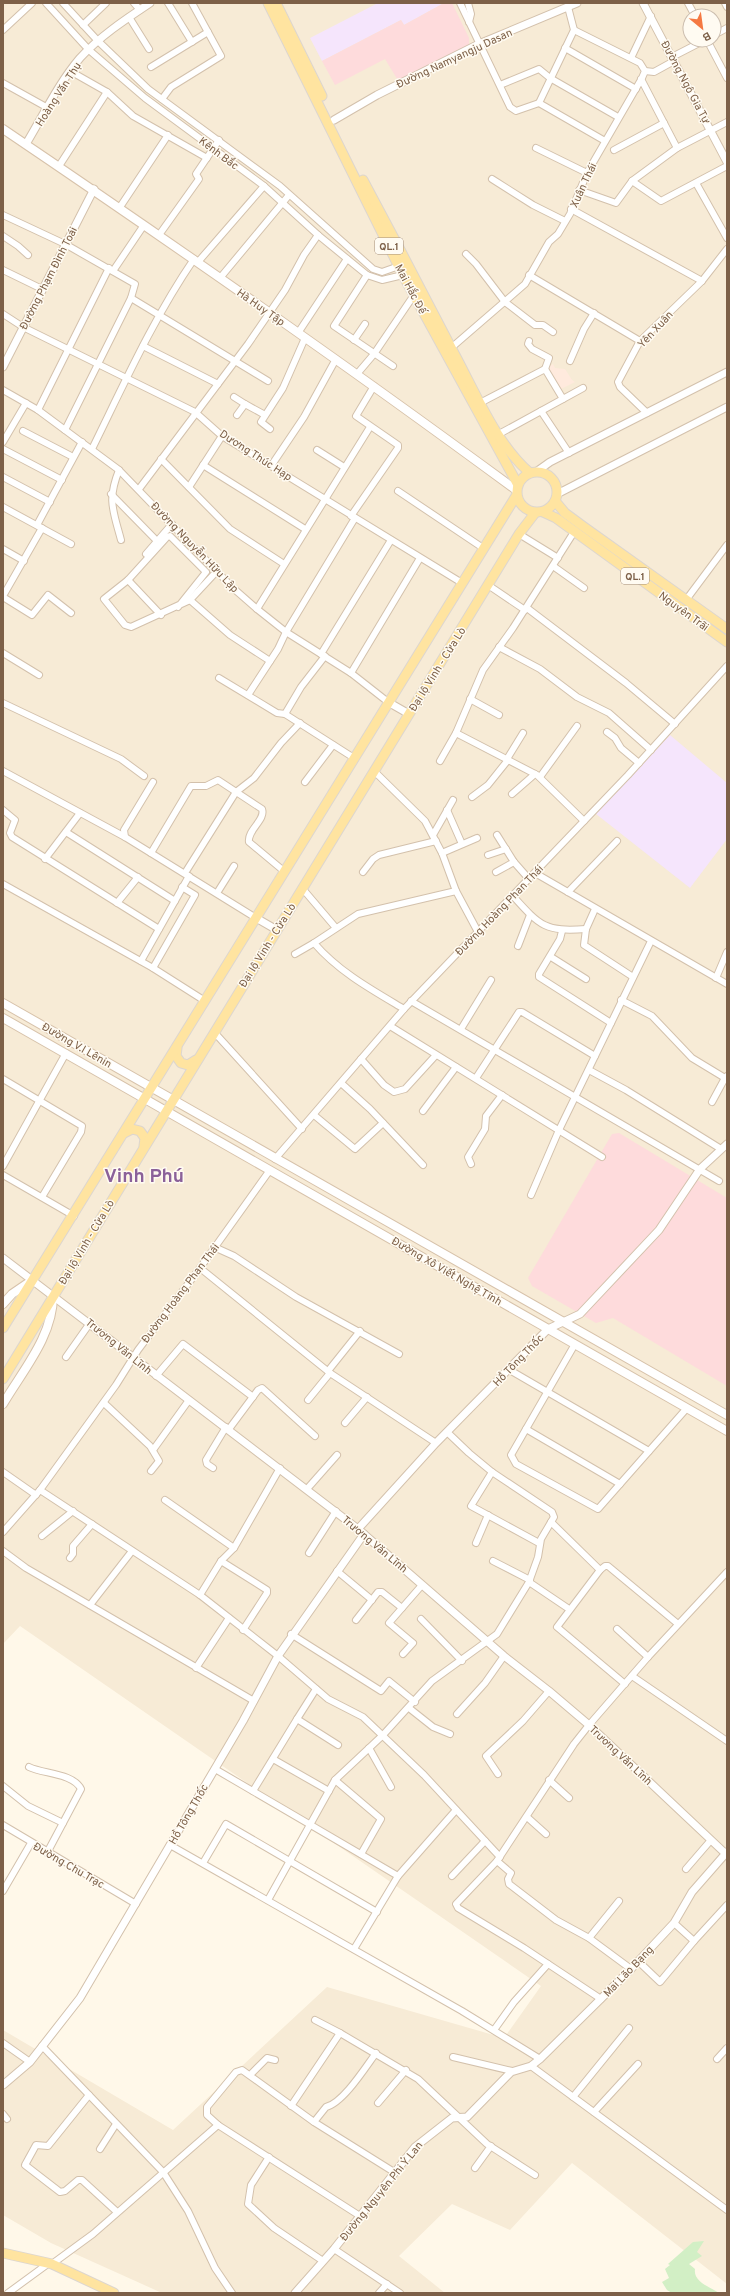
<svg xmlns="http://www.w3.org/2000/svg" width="730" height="2296" viewBox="0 0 730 2296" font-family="Overpass,sans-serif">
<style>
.residential{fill:#f7ebd6;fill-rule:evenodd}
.commercial{fill:#ffeadd}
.education{fill:#f5e5fc}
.medical{fill:#fedbdc}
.green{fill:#d2efc5}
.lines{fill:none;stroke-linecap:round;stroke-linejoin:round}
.minor-casing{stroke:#d3c1ac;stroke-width:8}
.tertiary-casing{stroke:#d3c1ac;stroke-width:9}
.secondary-casing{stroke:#d7c2aa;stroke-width:10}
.primary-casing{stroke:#ddd6cf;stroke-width:11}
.minor{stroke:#fff;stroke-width:6}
.tertiary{stroke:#fff;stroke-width:7}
.secondary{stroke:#fff;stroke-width:8}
.primary{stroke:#ffe4a0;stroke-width:9}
.labels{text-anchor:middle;stroke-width:3;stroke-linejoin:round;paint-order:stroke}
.shield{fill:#fffbf2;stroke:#a48e7b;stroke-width:1}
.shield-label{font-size:10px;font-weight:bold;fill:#7d6048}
.street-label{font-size:11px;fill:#7d6048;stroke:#fffbf2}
.town-label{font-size:19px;font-weight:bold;fill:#8b6199;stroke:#fffbf2}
</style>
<rect width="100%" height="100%" fill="#fff8e9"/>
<path class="residential" d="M 3,3 L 727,3 L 727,2284 L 572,2163 L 510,2230 L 452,2204 L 399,2256 L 445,2293 L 162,2293 L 51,2243 L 3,2215 L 3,2030 L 173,2130 L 327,1987 L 504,2038 L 541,1986 L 20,1626 L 3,1644 ZM 690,16 L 714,16 L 714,40 L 690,40 Z"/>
<polygon class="commercial" points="553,364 555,368 565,369 572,380 575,382 559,390 547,368"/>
<g class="education">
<polygon points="378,3 444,3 404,25 401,20 322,61 310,38"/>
<polygon points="670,735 727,783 727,839 690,888 596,814"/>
</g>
<g class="medical">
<polygon points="444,3 452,3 469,38 469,45 399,82 385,59 335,85 322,61 401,20 404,25"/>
<polygon points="619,1133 727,1198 727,1386 613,1318 596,1323 532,1286 528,1278 612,1134"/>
</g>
<path class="green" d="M 704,2241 L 697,2252 L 702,2256 L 689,2264 L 695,2269 C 693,2282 710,2287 719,2293 L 672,2293 L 667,2290 L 662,2282 L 669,2278 L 665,2269 L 670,2265 L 668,2264 L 693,2242 Z"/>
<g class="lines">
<defs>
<g id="minor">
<polyline points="46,3 89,50 145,98 264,186 318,235 367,275 382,280 403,275"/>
<polyline points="63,3 98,41 148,89 280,186 373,269 382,272 399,266"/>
<polyline points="134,3 140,10"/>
<polyline points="168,3 192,42"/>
<polyline points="460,3 510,107 516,111 539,103"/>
<polyline points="468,3 471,14 469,22"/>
<polyline points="688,3 695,16"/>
<polyline points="725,3 727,7"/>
<polyline points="568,7 574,30 539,103 605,141"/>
<polyline points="129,17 149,49"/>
<polyline points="83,25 106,3"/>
<polyline points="3,30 32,3"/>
<polyline points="714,35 727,28"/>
<polyline points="707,40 727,78"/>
<polyline points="565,48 636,89"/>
<polyline points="672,57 705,40"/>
<polyline points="631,58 651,16"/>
<polyline points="151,67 208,32"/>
<polyline points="70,71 107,92 133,116 207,158"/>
<polyline points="645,71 654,72 674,61"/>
<polyline points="641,79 677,148"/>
<polyline points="3,83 48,108"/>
<polyline points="500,85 539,69 550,78 618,117"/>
<polyline points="162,99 171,87 221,56 192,3"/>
<polyline points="536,148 587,173"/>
<polyline points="614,150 664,123"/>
<polyline points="59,166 107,92"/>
<polyline points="492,179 533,205 565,221"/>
<polyline points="632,181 661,201 727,166"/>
<polyline points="696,183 727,238"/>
<polyline points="579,190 616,203 632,181 677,148 727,122"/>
<polyline points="120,207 168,135"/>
<polyline points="571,209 702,281"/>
<polyline points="3,215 65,244 135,284 131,298 65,430"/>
<polyline points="159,235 199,179 196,174 219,140"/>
<polyline points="3,236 18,246 28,255"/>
<polyline points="466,254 476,264 505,302 535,325 543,325 553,332"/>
<polyline points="198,262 264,186"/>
<polyline points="3,270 42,289"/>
<polyline points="113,271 144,225"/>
<polyline points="367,275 334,326 393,366"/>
<polyline points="529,275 640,341"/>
<polyline points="220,278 289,195"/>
<polyline points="131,298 268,381"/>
<polyline points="3,314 23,327 195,412 222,436 462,583"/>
<polyline points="298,333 347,259"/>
<polyline points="354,340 365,324"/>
<polyline points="529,341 528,344 532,349 549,358 545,369"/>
<polyline points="143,346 218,384"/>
<polyline points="451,348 525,284 549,242 558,234 570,214 587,173 642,78 645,71 640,63 574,30"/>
<polyline points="570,361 584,329 594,313"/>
<polyline points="357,374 374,354 414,295"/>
<polyline points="3,390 38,410 119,470 233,588 257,609 286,632 351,673 388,702"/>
<polyline points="234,397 245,404"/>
<polyline points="480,403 545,369 563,399"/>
<polyline points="38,410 109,268"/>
<polyline points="541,411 569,453"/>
<polyline points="647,413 620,387 618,382 640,341 702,281 727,249"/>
<polyline points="237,415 245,404 265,415"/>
<polyline points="270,429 261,422 283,388 305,338"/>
<polyline points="23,431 73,457"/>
<polyline points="499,434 583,388"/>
<polyline points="3,442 26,403"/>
<polyline points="3,449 62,480"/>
<path d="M 92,449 C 124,384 153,319 194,259"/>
<polyline points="317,450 344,467"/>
<polyline points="161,459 230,529 284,564"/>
<polyline points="203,465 305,529"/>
<polyline points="271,466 304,417 336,359"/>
<path d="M 119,470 C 107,500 113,510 121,540"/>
<polyline points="3,477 50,502"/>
<polyline points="189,487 222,436"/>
<polyline points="139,489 248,344 285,290 304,255 318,235"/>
<polyline points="398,491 483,548"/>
<polyline points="111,494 157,541"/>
<polyline points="3,507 71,544"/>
<polyline points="351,516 398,448 398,445 356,416 374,386"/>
<polyline points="37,525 82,442"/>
<polyline points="519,534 558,558"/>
<polyline points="3,549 24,561"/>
<polyline points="146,554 172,524"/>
<polyline points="553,566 584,588"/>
<polyline points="128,580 161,615"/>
<polyline points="488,585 525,610"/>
<polyline points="3,596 42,528"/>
<polyline points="3,597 32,615 48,595 71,613"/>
<polyline points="190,600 217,571"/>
<polyline points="686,600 727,545"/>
<polyline points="178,607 206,572 170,536 167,537 128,580 104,599 125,625 131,627 190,600 230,635 270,661"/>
<polyline points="527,608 626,683 675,724"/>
<polyline points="257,609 370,427"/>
<polyline points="499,647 540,669 577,697 609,713 651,750"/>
<polyline points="3,653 39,675"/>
<polyline points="321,654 391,540"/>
<polyline points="351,673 420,558"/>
<polyline points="219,678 277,713 285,714 354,758"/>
<polyline points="248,695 278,649 286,632 355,518"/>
<polyline points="470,699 499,715"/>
<polyline points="3,703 121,759 144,776"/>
<polyline points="285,714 301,687 325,656"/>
<polyline points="607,732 615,738 621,748 639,763"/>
<polyline points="456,733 537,775 584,821"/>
<polyline points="507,759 523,733"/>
<polyline points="440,761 456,733 483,670 513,628 574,532"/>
<polyline points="3,771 125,837"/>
<polyline points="374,771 425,821 442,853 456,891 478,932"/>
<polyline points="540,777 577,726"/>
<polyline points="153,782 124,830 125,837 256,918"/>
<polyline points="305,782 333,745"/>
<polyline points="512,794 535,774"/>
<polyline points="472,797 488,785 508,760"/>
<polyline points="3,810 15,820 10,833 12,837 159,929"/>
<polyline points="447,810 462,844"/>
<polyline points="66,832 175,901"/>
<polyline points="433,835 453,800"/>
<polyline points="497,835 514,862 529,879"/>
<path d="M 151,853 L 191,786 L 206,786 L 218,780 L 262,809 C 266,820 247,830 249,842 L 285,872"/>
<polyline points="442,853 477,838"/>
<polyline points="488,855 506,849"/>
<polyline points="45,859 80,813"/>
<polyline points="363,872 373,859 379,855 436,841"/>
<polyline points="496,872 514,862"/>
<polyline points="185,873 236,792 254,778 281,743 300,723"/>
<polyline points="535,873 727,984"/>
<polyline points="3,884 153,968 205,1001"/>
<polyline points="302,888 336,928"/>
<polyline points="568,892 617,841"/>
<polyline points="217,893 234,866"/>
<path d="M 513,896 C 540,926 545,932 586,929"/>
<polyline points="117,903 138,877"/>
<polyline points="595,909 586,929 584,945 633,977"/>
<polyline points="562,931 560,939 539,974 539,977 611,1023"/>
<polyline points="518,946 530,915"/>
<polyline points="295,954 314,943"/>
<polyline points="551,957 586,979"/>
<polyline points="141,961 189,876"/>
<polyline points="153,968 195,895 182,887"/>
<polyline points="716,978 727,952"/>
<polyline points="621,1000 652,1016 692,1058 725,1078 727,1076"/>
<polyline points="411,1001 719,1181"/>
<path d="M 404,1009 C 372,990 339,972 314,943 L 358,914 L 456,891"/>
<polyline points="390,1026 602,1157"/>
<polyline points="461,1029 491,980"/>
<polyline points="214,1032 302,1129"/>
<polyline points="361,1059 384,1085 394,1092 405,1089 436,1055"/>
<polyline points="589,1070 626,1090 721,1149"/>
<polyline points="476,1078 519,1012 522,1012 595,1056"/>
<polyline points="3,1079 82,1126 81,1132 42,1197"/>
<polyline points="341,1083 370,1109 423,1165"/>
<polyline points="712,1102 725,1078"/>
<polyline points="423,1111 456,1067"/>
<polyline points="314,1115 355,1149 383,1123"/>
<polyline points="275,1159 404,1009 628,775 727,666"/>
<polyline points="471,1164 468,1157 485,1129 486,1116 502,1095"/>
<polyline points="3,1166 66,1053"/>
<polyline points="3,1175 74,1216"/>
<polyline points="531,1195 559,1130 651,941"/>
<polyline points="214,1247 234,1256 296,1297 399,1354"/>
<polyline points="200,1268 330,1373 436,1443"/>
<polyline points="575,1344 511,1455 516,1464 598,1509 687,1408"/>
<polyline points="66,1357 90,1323"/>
<polyline points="508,1369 649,1451"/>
<polyline points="328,1371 360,1331"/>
<polyline points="156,1376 183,1344 253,1397"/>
<polyline points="308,1400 330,1373"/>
<polyline points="104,1403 150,1446 159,1461 151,1471"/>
<polyline points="345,1423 367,1397"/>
<polyline points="229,1429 258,1390 262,1388 315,1436"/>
<polyline points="526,1429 620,1484"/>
<polyline points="153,1450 189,1400"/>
<polyline points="213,1468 207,1464 206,1460 226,1427"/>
<polyline points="3,1472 36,1495"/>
<polyline points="492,1472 471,1506 539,1543"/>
<polyline points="307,1489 337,1455"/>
<polyline points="40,1490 200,1595 278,1656 328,1699 363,1717 424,1775 500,1857"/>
<polyline points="165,1500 234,1548"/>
<polyline points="551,1522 600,1570"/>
<polyline points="3,1532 40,1490 116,1385 138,1350 200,1268 270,1170"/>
<polyline points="42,1536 73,1511"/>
<polyline points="476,1543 488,1515"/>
<polyline points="3,1551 26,1568 254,1701"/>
<polyline points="309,1553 336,1511"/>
<polyline points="70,1558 73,1554 73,1546 92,1524"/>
<polyline points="221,1561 267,1590 267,1593 243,1630"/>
<polyline points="493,1561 530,1580"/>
<polyline points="337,1571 372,1600"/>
<polyline points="529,1582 569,1609"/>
<polyline points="200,1595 221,1561 234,1548 280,1468"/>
<polyline points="90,1605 132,1551"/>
<polyline points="421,1619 462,1661"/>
<polyline points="356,1620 378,1592 382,1592 402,1608"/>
<polyline points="617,1629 648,1657"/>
<polyline points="291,1634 381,1691 389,1681 415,1702"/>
<polyline points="403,1654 413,1643 389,1623 422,1585"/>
<polyline points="196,1668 229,1618"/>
<polyline points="632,1676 727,1741"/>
<polyline points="625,1684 557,1627 600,1570 605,1566 608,1566 678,1624"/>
<polyline points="409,1708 433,1727 450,1734"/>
<polyline points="457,1714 485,1683 504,1656"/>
<polyline points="297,1719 316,1689"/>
<polyline points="369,1748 391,1787"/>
<polyline points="273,1759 329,1791"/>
<path d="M 29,1767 C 43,1774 73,1773 81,1789 L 47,1853"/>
<polyline points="215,1769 398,1876"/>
<polyline points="498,1774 486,1756 523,1721 549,1691"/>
<polyline points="335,1780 381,1819 361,1854"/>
<polyline points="549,1780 569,1798"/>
<polyline points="3,1786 28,1806 63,1823"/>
<polyline points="253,1791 297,1719 338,1745"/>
<polyline points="527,1817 546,1834"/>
<polyline points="3,1825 136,1904"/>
<polyline points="170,1845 462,2011 540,2059"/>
<polyline points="497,1861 511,1873 508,1879 509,1884 556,1920 589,1938 631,1969"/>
<polyline points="203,1863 226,1824 377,1912"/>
<polyline points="686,1869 711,1840"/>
<polyline points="452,1876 485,1841"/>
<polyline points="3,1891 31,1843"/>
<polyline points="268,1900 335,1780 383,1735 432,1681 497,1634 529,1582 538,1557 541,1539 554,1517 552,1512 492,1472 469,1453 447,1432"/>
<polyline points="589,1938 619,1901"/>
<polyline points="694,1941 727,1905"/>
<polyline points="354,1949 398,1876 456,1810"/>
<polyline points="638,1961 660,1982 694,1941 674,1923"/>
<polyline points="601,1999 524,1948 458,1908 456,1904 497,1861 574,1744 589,1725 648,1657 727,1572"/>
<polyline points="315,2020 340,2033"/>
<polyline points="494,2030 514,2002 548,1964"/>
<polyline points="3,2043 30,2062"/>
<polyline points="42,2046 163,2172 188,2211 215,2268 232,2293"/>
<polyline points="453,2057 512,2071"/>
<polyline points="717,2059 727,2048"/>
<polyline points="531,2066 727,2210"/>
<polyline points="250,2075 267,2058 275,2060"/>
<polyline points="89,2095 48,2146 36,2145 25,2165 60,2192 65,2191 78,2180 82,2180 117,2212"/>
<polyline points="573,2097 629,2028"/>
<polyline points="378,2103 406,2070"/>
<polyline points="291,2106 340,2033 418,2079 487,2144 535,2175"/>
<polyline points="594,2112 638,2064"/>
<polyline points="3,2114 7,2119"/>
<path d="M 314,2122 L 326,2107 C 343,2103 365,2068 376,2053"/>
<polyline points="100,2149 116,2124"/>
<polyline points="269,2157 251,2185 248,2204 274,2228 323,2261"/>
<polyline points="475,2168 491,2146"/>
<polyline points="360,2216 218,2125 207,2115 207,2107 236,2072 242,2070 314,2122 394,2172"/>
<polyline points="334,2249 400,2293"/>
<polyline points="52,2264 93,2234 218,2125"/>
<polyline points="8,2293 49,2263"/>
<polyline points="379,2293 387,2284"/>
</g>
<g id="tertiary">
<polyline points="643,3 727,162"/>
<polyline points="334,120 377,95 479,44 577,3"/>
<path d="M 26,144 C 43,116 58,84 80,58 C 100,36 126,19 150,3"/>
<polyline points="3,367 94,189"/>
<polyline points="536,472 550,462 727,372"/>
<polyline points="557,494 727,407"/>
<polyline points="388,702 409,714"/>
<polyline points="256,918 277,930"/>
<polyline points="3,1258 358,1529 504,1656 549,1691 589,1725 727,1855"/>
<polyline points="358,1529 436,1443 548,1329 580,1314 659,1230 700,1169 727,1144"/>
<polyline points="3,2085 30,2062 80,1998 243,1721 278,1656 364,1534"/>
<polyline points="295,2293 334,2249 415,2147 452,2118 467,2117 511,2072 531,2066 540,2059 631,1969 674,1923 692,1892 727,1852"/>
</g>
<g id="secondary">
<path d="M 3,129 C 176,246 348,366 516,490"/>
<polyline points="3,1003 727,1415"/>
<polyline points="3,1018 727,1431"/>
<polyline points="3,1304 12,1294 31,1281"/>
<path d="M 3,1404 C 23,1370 53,1336 53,1296"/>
</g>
<g id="primary">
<polyline points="268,3 403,275 518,485"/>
<polyline points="276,3 322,96"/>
<path d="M 363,180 C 394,238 425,297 455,355 C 476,394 497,445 530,473"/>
<circle cx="537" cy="492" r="20"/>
<polyline points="555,501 565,513 584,527 727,629"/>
<polyline points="543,512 556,518 727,642"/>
<polyline points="177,1048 176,1056 181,1063 188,1065 196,1060"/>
<polyline points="124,1133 132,1129 140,1131 145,1138 144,1146"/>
<polyline points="3,1328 516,496"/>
<polyline points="3,1379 519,534 535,513"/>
<polyline points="3,2253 52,2264 114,2293"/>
</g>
</defs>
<use href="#minor" class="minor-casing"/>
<use href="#tertiary" class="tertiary-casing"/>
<use href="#secondary" class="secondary-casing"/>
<use href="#primary" class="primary-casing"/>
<use href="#minor" class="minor"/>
<use href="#tertiary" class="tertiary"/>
<use href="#secondary" class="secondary"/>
<use href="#primary" class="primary"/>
</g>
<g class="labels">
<g class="shield">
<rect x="375" y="238" width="28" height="16" rx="3"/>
<rect x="621" y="568" width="28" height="16" rx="3"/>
</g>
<g class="shield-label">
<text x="389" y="250">QL.1</text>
<text x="635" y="580">QL.1</text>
</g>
<g class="street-label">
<text transform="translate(454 58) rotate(-25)" y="4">Đường Namyangju Dasan</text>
<text transform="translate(686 82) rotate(62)" y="4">Đường Ngô Gia Tự</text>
<text transform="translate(58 94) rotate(-57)" y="4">Hoàng Văn Thụ</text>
<text transform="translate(219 153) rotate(37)" y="4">Kênh Bắc</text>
<text transform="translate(583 185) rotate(-65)" y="4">Xuân Thái</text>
<text transform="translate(48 278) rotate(-63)" y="4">Đường Phạm Đình Toái</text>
<text transform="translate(411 289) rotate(62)" y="4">Mai Hắc Đế</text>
<text transform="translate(261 307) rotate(35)" y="4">Hà Huy Tập</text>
<text transform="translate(655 329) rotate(-47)" y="4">Yên Xuân</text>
<text transform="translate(256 455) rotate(33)" y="4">Dương Thúc Hạp</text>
<text transform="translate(195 547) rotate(46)" y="4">Đường Nguyễn Hữu Lập</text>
<text transform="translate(684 611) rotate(36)" y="4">Nguyên Trãi</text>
<text transform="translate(437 669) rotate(-58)" y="4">Đại lộ Vinh - Cửa Lò</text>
<text transform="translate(499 910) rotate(-46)" y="4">Đường Hoàng Phan Thái</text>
<text transform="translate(267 945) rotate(-58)" y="4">Đại lộ Vinh - Cửa Lò</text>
<text transform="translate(77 1045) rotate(30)" y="4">Đường V.I Lênin</text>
<text transform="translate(86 1242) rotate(-59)" y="4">Đại lộ Vinh - Cửa Lò</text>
<text transform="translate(447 1271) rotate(30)" y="4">Đường Xô Viết Nghệ Tĩnh</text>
<text transform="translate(180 1293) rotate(-53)" y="4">Đường Hoàng Phan Thái</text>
<text transform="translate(119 1346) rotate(39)" y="4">Trương Văn Lĩnh</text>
<text transform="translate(518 1360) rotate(-46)" y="4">Hồ Tông Thốc</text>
<text transform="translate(375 1544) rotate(40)" y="4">Trương Văn Lĩnh</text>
<text transform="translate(621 1755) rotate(43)" y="4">Trương Văn Lĩnh</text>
<text transform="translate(188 1814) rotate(-60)" y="4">Hồ Tông Thốc</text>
<text transform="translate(69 1865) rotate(30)" y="4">Đường Chu Trạc</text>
<text transform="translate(628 1971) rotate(-46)" y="4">Mai Lão Bạng</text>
<text transform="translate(381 2191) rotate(-51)" y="4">Đường Nguyên Phi Ỷ Lan</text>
</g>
<g class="town-label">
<text x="144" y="1182">Vinh Phú</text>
</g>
</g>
<rect width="730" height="2296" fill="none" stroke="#7d6048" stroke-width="8"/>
<g transform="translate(702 28) rotate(151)"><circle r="19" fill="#fffbf2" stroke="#cbbdae"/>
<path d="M0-3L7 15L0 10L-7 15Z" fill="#f57942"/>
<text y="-6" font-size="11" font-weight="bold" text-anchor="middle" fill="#7d6048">B</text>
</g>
</svg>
